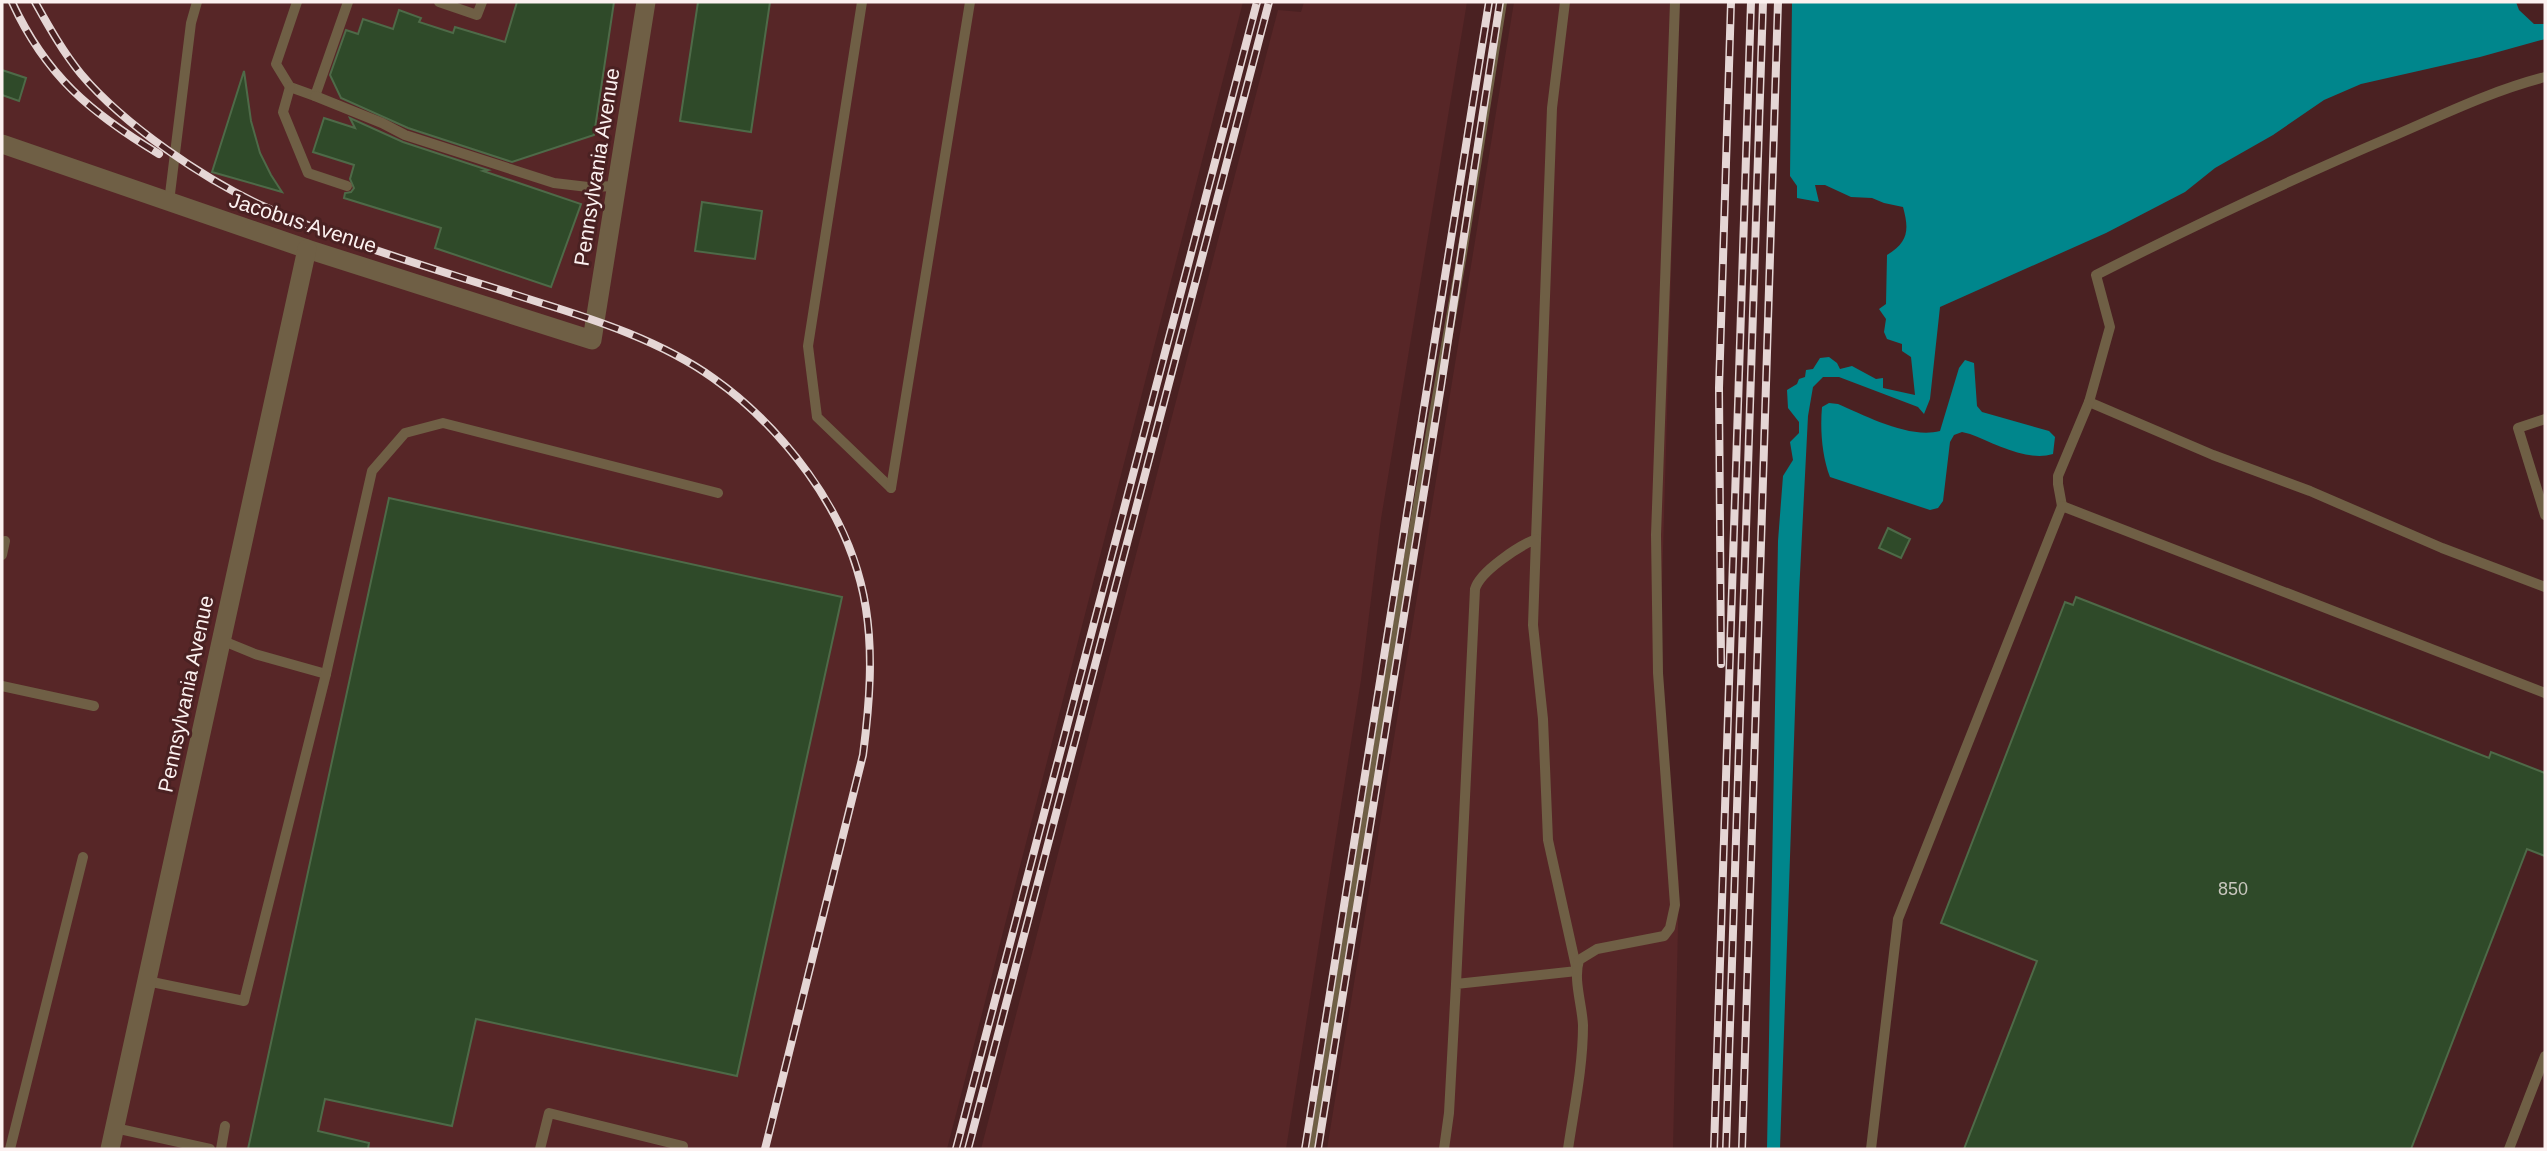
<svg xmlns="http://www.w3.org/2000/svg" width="2547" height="1151" viewBox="0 0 2547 1151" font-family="Arial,sans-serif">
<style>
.built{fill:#572627}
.water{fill:#00868c}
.building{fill:#2f4a29;stroke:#4e6a48;stroke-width:2}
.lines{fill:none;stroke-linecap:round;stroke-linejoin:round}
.service{stroke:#6f5f45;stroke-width:10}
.minor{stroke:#6f5f45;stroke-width:19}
.rail-casing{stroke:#e5d6d5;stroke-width:8}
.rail{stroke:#4a2122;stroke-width:5;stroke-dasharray:16;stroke-linecap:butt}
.labels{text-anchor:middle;stroke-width:6;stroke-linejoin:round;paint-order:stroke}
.number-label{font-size:18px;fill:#c9c7be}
.street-label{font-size:21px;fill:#fcf1f0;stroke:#4a2122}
</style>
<rect width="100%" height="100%" fill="#4a2122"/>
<g class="built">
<polygon points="2,2 1243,2 947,1149 2,1149"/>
<polygon points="1304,2 1467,2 1381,519 1361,680 1286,1149 981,1149 1278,10 1301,12"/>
<polygon points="1514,2 1679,2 1660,655 1679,882 1673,1149 1327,1149"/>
</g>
<g class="water">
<path d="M 1792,2 L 2516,2 L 2519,10 L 2534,24 L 2545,24 L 2545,39 L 2480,57 L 2361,84 L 2324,100 L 2273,135 L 2215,168 L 2185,192 L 2106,233 L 1940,307 L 1930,399 L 1924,414 L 1918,407 L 1839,377 L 1823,377 L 1813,387 L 1808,416 L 1799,594 L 1780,1149 L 1767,1149 L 1778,541 L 1783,476 L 1793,460 L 1790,442 L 1799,433 L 1799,422 L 1788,408 L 1787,390 L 1797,384 L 1799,379 L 1805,377 L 1806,370 L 1813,369 L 1820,358 L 1829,357 L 1837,363 L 1840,369 L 1852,366 L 1876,379 L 1883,378 L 1883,388 L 1915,395 L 1911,357 L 1902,351 L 1902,344 L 1887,339 L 1884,332 L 1886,319 L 1879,309 L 1886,304 L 1887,255 C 1909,242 1909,229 1903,207 L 1884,203 L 1872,198 L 1851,197 L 1825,185 L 1815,185 L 1819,202 L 1797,198 L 1797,186 L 1790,176 Z"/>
<path d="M 1965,360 L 1974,363 L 1977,406 L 1982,412 L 2049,431 L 2055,437 L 2053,454 C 2027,462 1994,443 1970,434 L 1962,432 L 1954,435 L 1950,442 L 1943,501 L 1938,508 L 1930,510 L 1830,477 C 1822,456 1820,430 1822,407 L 1829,403 L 1838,404 C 1866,416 1909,439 1940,431 L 1959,368 Z"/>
</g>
<g class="building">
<polygon points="517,2 614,2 594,135 512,162 408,128 341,98 330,75 346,30 358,34 363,19 393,29 399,10 421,18 419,22 453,33 455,27 505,42"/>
<polygon points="698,2 770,2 751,132 680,121"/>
<polygon points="2,70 26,78 19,101 2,95"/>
<polygon points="244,71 251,121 260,153 271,175 282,192 212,172"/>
<polygon points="324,118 355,128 350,118 403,142 488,170 483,171 581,204 551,287 435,248 441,228 344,198 345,193 351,192 354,188 350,179 354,165 313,152"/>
<polygon points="702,202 762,211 755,259 695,251"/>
<polygon points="389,498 842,597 737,1076 476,1019 452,1126 325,1099 318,1131 369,1143 368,1149 248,1149"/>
<polygon points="1888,528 1910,539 1901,558 1879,548"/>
<polygon points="2076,597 2489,758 2491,752 2545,773 2545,856 2527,849 2411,1149 1964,1149 2037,961 1941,923 2065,602 2073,605"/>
</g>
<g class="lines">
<g class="service">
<polyline points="297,2 276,64 290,87 315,96 348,2"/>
<polyline points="439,2 477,15 482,2"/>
<polyline points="862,2 808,346 817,417 891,488"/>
<polyline points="290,87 283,112 308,173 347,186"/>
<polyline points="315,96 382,123 405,135 554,183 588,187 617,186"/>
<polyline points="169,202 191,23 197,2"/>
<polyline points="2089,402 2213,455 2310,491 2442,548 2545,587"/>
<polyline points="2545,419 2518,428 2545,515"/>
<polyline points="891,488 970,2"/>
<path d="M 2062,506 L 2058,484 L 2058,476 L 2089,402 L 2110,327 L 2096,275 C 2193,226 2292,179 2391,137 C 2442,115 2491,91 2545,77"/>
<polyline points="1536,539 1552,108 1565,2"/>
<polyline points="2,555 5,541"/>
<polyline points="221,640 255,654 326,674"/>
<polyline points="2,686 94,706"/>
<polyline points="147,981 244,1001 326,674 372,471 405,433 443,423 718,493"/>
<polyline points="115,1128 210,1149"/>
<polyline points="10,1149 83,857"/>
<polyline points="221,1149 225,1126"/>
<polyline points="540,1149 549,1113 683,1146 682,1149"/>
<polyline points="1314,1149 1406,574 1461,260 1502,2"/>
<path d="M 1444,1149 L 1449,1113 L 1456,984 L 1577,971 L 1548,840 L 1543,719 L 1533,625 L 1536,539 C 1519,546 1480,571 1475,589 L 1456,984"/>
<path d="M 1568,1149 C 1574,1108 1583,1067 1583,1025 C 1582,1004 1573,980 1579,960 L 1597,949 L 1664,936 L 1670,928 L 1675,905 L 1658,673 L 1656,535 L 1675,2"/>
<polyline points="1871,1149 1898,919 2062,506 2545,693"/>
<polyline points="2509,1149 2545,1056"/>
</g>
<g class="minor">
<polyline points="2,144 307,249 592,340 646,2"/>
<polyline points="110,1149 307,249"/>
</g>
<defs>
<g id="rail">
<path d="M 12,2 C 46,76 91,113 159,154"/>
<path d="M 35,2 C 49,27 63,52 81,74 C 124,125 205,180 265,207 C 352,247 447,272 538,302 C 596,320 663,342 713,378 C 750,404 781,436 808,473 C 875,566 877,646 863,755 L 765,1149"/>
<polyline points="1721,664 1719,388 1731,2"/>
<polyline points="956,1149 1257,2"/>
<polyline points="968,1149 1269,2"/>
<polyline points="1305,1149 1489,2"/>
<polyline points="1318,1149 1441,386 1500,2"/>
<polyline points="1714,1149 1751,2"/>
<polyline points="1726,1149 1763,2"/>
<polyline points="1742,1149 1778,2"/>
</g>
</defs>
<use href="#rail" class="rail-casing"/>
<use href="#rail" class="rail"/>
</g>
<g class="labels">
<g class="number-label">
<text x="2233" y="895">850</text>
</g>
<g class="street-label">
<text transform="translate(597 167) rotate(-81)" y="7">Pennsylvania Avenue</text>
<text transform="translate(303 223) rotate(18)" y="7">Jacobus Avenue</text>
<text transform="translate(186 694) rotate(-78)" y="7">Pennsylvania Avenue</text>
</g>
</g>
<rect width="2547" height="1151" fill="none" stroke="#fcf1f0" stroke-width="7"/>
</svg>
